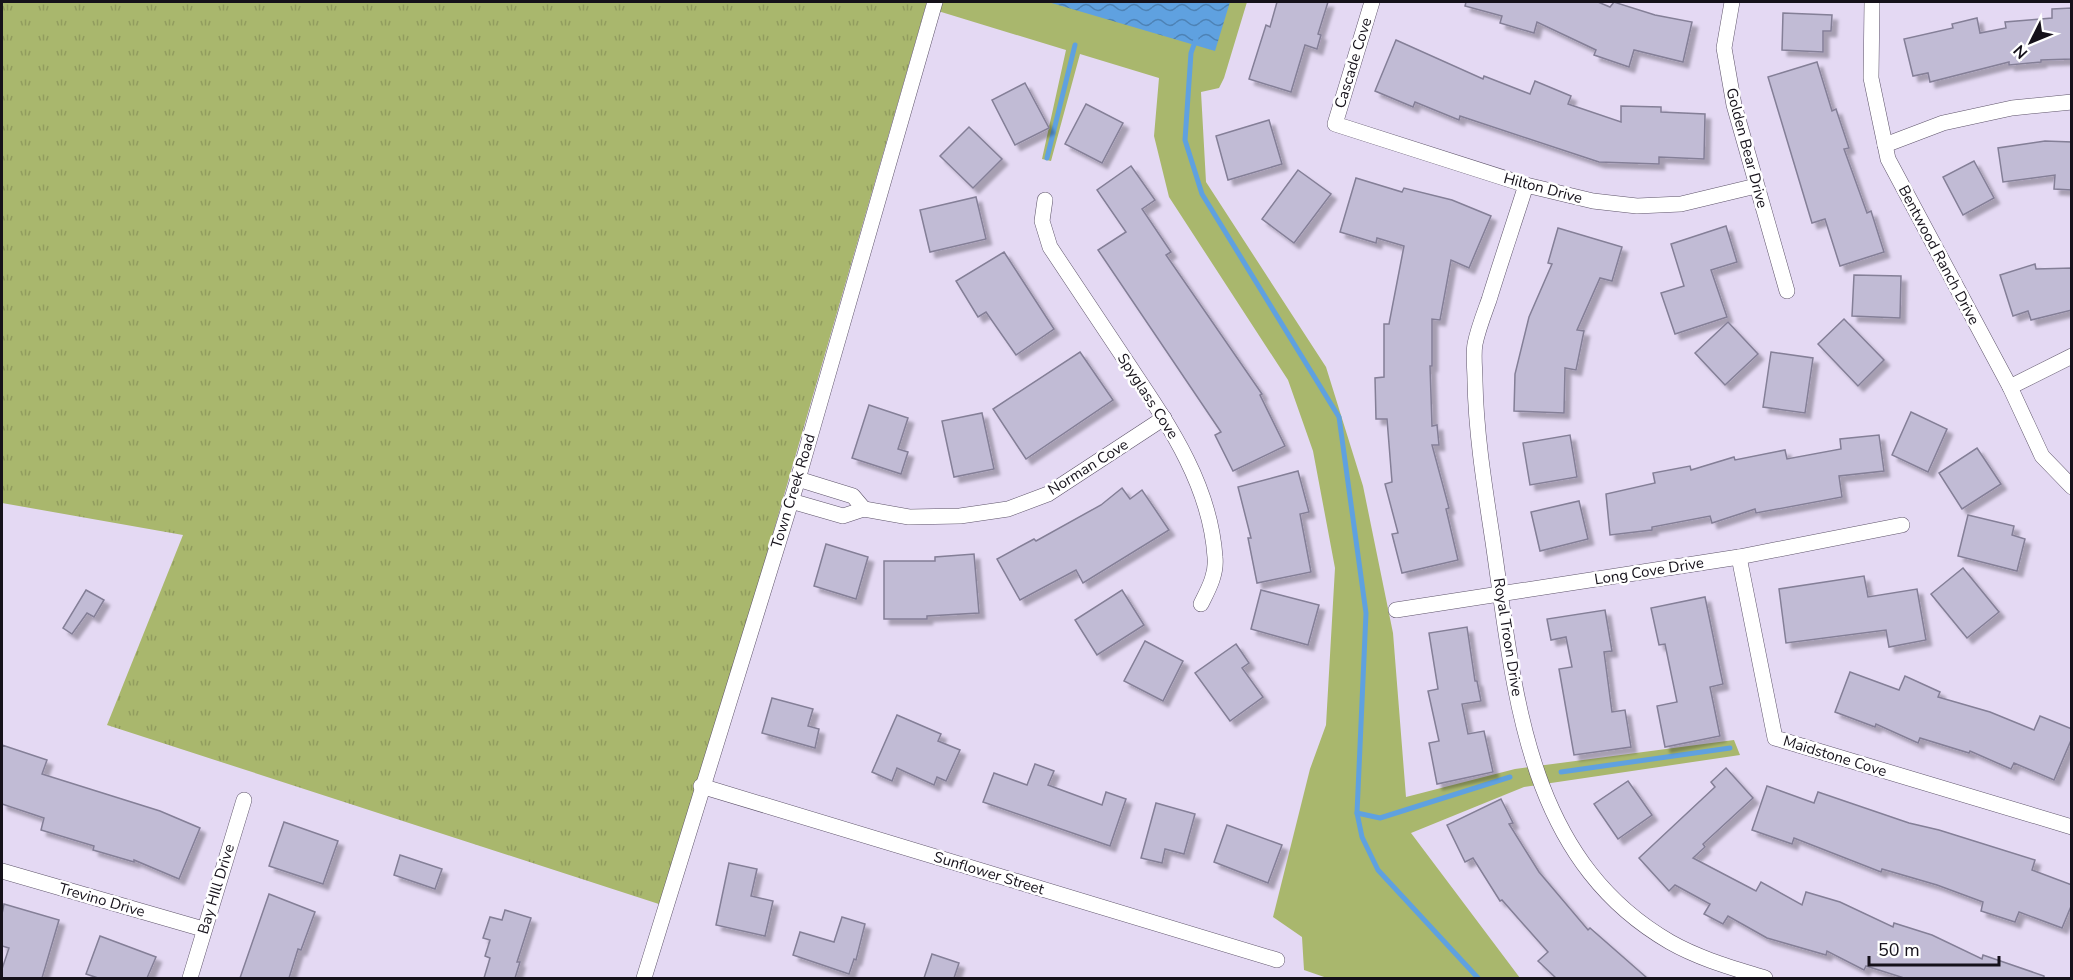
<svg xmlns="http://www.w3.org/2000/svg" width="2073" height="980" viewBox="0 0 2073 980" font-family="'Nunito Sans',sans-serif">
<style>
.grass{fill:url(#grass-tufts)}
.park{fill:#a9b76d}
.water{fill:url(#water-waves)}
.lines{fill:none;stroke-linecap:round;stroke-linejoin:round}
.stream{stroke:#5fa1e0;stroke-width:5}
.building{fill:#c1bbd5;stroke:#847f97;stroke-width:1.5;filter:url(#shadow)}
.minor-casing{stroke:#5e546a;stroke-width:16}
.minor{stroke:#fff;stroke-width:15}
.labels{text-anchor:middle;stroke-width:5;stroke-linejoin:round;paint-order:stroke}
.street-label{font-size:15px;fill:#15111a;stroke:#fff}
</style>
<defs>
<pattern id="grass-tufts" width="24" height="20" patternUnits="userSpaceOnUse" patternTransform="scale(1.5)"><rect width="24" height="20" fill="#a9b76d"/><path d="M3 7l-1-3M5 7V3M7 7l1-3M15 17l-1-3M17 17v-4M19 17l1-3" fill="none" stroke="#919c5e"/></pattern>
<pattern id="water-waves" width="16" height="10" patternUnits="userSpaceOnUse" patternTransform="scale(1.5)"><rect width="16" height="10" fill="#5fa1e0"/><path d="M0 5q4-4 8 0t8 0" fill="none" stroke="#4d82b5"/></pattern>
<filter id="shadow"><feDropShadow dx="5.5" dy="5.5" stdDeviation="1.5" flood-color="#0004"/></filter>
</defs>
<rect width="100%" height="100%" fill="#e4d9f3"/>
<polygon class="grass" points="2,2 927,2 665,906 107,725 183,535 2,503"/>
<polygon class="park" points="941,2 1247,2 1224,78 1219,88 1201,92 1206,182 1326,367 1363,486 1393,633 1406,797 1515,769 1734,740 1740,755 1524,787 1411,833 1520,978 1327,978 1304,970 1302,937 1273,917 1310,769 1326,725 1335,568 1313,451 1288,380 1169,197 1154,136 1159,78 1080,54 1051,161 1042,159 1066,50 938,11"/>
<polygon class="water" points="1048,2 1230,2 1215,51"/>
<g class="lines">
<g class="stream">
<polyline points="1196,39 1191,53 1185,140 1202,194 1339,417 1366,613 1357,813 1362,837 1378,870 1478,978"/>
<polyline points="1047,158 1075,45"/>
<polyline points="1561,772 1730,748"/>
<polyline points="1357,813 1380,818 1510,777"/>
</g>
</g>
<g class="building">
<polygon points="1277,2 1328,2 1318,34 1321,35 1317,49 1305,45 1291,92 1249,79 1266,25 1270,27"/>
<polygon points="1466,2 1598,2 1610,7 1614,2 1655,15 1692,22 1683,62 1634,50 1629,67 1594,55 1596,50 1537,22 1534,33 1500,23 1502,16 1465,6"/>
<polygon points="2072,8 2072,59 2041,60 2041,62 2009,65 2009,62 1930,82 1928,73 1913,76 1904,39 1953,28 1952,24 1977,18 1980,33 2006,28 2005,22 2052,18 2052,9"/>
<polygon points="1783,13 1832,15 1831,31 1823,31 1823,52 1782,50"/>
<polygon points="1396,40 1483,79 1484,76 1530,94 1535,81 1571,96 1568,104 1621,122 1621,106 1661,107 1661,112 1705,114 1704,159 1659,157 1659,164 1599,162 1460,116 1459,120 1415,102 1413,107 1375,91"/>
<polygon points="1817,62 1832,111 1836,109 1849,148 1844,149 1867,213 1871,211 1884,252 1840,266 1825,219 1812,223 1768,77"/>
<polygon points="1025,83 1049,128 1015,145 992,100"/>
<polygon points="1086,104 1123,123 1102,163 1065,144"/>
<polygon points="1269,120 1282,164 1228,180 1216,136"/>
<polygon points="969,127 1002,159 973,188 940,156"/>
<polygon points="2045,141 2072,142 2072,190 2054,189 2055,175 2003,182 1998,148"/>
<polygon points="1974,161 1994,198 1963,215 1943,177"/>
<polygon points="1131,166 1155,200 1142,209 1171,252 1166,255 1262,394 1260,395 1285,446 1233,471 1215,435 1221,432 1098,250 1126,232 1097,190"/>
<polygon points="1298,170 1331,194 1294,243 1262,219"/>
<polygon points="1356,178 1402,192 1404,188 1452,200 1491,216 1469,268 1451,260 1440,320 1432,319 1432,366 1430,366 1432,426 1437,425 1439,445 1432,445 1449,508 1446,509 1458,560 1402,573 1392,534 1398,533 1385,484 1392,482 1387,419 1376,419 1375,378 1384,377 1384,324 1389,324 1404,246 1377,238 1376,243 1340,232"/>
<polygon points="976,197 986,239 930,252 920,210"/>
<polygon points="1726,226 1737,262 1711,270 1727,317 1675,334 1661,293 1684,286 1671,244"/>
<polygon points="1558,228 1622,247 1612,281 1600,278 1577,330 1584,331 1576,370 1565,368 1564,413 1514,411 1515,374 1529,317 1552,264 1548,263"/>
<polygon points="1004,252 1054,329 1016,355 986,312 978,317 956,281"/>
<polygon points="2035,264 2036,269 2072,268 2072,310 2031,320 2028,311 2013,316 2000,275"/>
<polygon points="1854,275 1901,276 1900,318 1852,316"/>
<polygon points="1844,319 1884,360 1858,386 1818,344"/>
<polygon points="1728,322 1758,354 1725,385 1695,353"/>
<polygon points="1080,352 1113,400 1026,459 993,409"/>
<polygon points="1771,352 1813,358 1805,413 1763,407"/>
<polygon points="869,405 908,418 898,449 908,452 901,474 852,458"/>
<polygon points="1911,412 1947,429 1928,472 1892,455"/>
<polygon points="982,413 994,469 954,477 942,421"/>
<polygon points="1570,435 1577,477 1530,485 1523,443"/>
<polygon points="1879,435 1884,471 1839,476 1842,497 1756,513 1755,509 1712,523 1710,516 1652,527 1652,530 1610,535 1606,494 1655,483 1653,473 1690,466 1691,470 1734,457 1735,460 1785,450 1787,459 1841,449 1840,439"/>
<polygon points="1977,448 2001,484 1962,509 1939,473"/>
<polygon points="1298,471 1309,512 1300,514 1311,572 1257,583 1248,538 1251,538 1238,487"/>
<polygon points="1122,488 1130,499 1142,490 1169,530 1083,583 1076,570 1020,600 997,559 1034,539 1036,541 1101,505"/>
<polygon points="1579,501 1588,539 1540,551 1531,512"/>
<polygon points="1968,515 2014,526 2012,535 2025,539 2017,571 1958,556"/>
<polygon points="826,544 868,557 856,599 814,586"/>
<polygon points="974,554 979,613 927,616 927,619 884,619 884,561 935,561 935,557"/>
<polygon points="1963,568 1999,612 1967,638 1931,594"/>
<polygon points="1864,576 1868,597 1917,589 1926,640 1889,647 1886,630 1786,643 1779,589"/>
<polygon points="86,590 104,600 94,617 87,613 72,634 63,628"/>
<polygon points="1122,590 1144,625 1097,655 1075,620"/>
<polygon points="1261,590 1319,605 1308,645 1251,629"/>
<polygon points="1705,597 1723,684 1710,687 1720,736 1665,747 1657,706 1677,702 1665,644 1659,645 1651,608"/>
<polygon points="1605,610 1612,651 1604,652 1612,712 1625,710 1631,747 1574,755 1559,669 1572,667 1566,637 1551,640 1547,619"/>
<polygon points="1467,627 1475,681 1477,681 1481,701 1462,704 1468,734 1484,731 1493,772 1437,784 1429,743 1439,741 1428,691 1438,689 1429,633"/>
<polygon points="1145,641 1183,661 1163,701 1124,681"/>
<polygon points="1236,644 1249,663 1242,668 1263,697 1230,721 1195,673"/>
<polygon points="1850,672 1899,690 1905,676 1940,692 1938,697 1990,712 2034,730 2040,716 2072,729 2072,738 2054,780 2014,763 2011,769 1970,751 1969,753 1920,738 1918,743 1876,724 1875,727 1835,712"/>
<polygon points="772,698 813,709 808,726 819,729 815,748 762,733"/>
<polygon points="897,715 941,734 938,741 960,750 946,781 937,777 934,785 897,768 892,781 872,772"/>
<polygon points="2,745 47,760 42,774 160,811 200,828 179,879 134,860 134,862 93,850 94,846 41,830 44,818 2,804"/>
<polygon points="1035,764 1054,771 1048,785 1102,805 1106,792 1126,799 1110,846 983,802 994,773 1027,785"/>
<polygon points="1726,768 1753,798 1703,844 1705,847 1693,858 1756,891 1761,882 1802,905 1806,892 1840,902 1893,927 1894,923 1932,935 1982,959 1983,955 2044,976 2044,978 1904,978 1866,966 1864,970 1827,951 1826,955 1767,938 1728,916 1723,924 1704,914 1710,904 1675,885 1669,891 1639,858 1715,787 1711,782"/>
<polygon points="1628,781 1652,815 1618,839 1594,804"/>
<polygon points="1767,786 1814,803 1818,792 1909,823 1939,830 2035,860 2032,870 2072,885 2072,904 2062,928 2019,912 2015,922 1981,911 1983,902 1937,885 1882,869 1881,872 1794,838 1792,844 1752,830"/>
<polygon points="1501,799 1513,823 1509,824 1539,872 1588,930 1590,928 1647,978 1556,978 1538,961 1548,952 1502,900 1500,901 1473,858 1465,862 1447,825"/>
<polygon points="1156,803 1195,814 1184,854 1165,849 1162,863 1141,858"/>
<polygon points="284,822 338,841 323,884 269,866"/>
<polygon points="1227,825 1282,845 1268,883 1214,862"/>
<polygon points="400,855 442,869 435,889 394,875"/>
<polygon points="729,863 757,869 751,896 773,901 765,936 716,925"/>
<polygon points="269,894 315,912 301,950 298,949 289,978 240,978"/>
<polygon points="4,904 59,920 42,978 2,978 2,969 9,948 2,946 2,914"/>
<polygon points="505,910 531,918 517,962 520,962 515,978 484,978 490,958 485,956 490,940 483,938 490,917 502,920"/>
<polygon points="842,917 865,924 856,960 854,959 849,974 793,955 800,932 834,942"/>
<polygon points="100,936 156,957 147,978 98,978 86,974"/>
<polygon points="932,954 959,963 954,978 924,978"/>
</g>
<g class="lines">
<defs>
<g id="minor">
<polyline points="1372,2 1335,124 1526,185 1593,201 1637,206 1681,204 1756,186"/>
<polyline points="1732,2 1724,48 1734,105 1787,291"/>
<polyline points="1872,2 1871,78 1888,159 2010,387 2042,456 2072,487"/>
<polyline points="1885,145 1943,123 2012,108 2072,102"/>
<path d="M 1526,185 C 1514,223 1501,261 1489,300 C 1484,314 1478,329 1475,344 C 1473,355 1475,369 1475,381 C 1476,435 1485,489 1493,542 C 1515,692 1525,858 1670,942 C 1700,959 1733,968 1765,978"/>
<path d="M 1045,200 L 1042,221 L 1050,247 C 1075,285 1101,323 1126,361 C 1166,421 1210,482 1215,557 C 1217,574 1208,590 1201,604"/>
<polyline points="2010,387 2072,356"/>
<polyline points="798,479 853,496 864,509"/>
<polyline points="791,501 843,516 864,509 909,517 960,516 1008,509 1048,494 1164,418"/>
<polyline points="1739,557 1775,738 2072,827"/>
<polyline points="1396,610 1739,557 1902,525"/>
<polyline points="701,786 1277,960"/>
<polyline points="2,871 203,929"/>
<polyline points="190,978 244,800"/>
<polyline points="644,978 798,479 935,2"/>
</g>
</defs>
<use href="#minor" class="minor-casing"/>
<use href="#minor" class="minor"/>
</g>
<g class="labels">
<g class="street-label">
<text transform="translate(1353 63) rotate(-73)" y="5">Cascade Cove</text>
<text transform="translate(1747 148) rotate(75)" y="5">Golden Bear Drive</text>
<text transform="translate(1543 188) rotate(15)" y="5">Hilton Drive</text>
<text transform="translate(1939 255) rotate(62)" y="5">Bentwood Ranch Drive</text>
<text transform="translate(1148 396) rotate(57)" y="5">Spyglass Cove</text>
<text transform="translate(1088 467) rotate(-32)" y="5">Norman Cove</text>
<text transform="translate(793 491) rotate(-73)" y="5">Town Creek Road</text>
<text transform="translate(1649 571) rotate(-9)" y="5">Long Cove Drive</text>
<text transform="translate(1508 637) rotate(81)" y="5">Royal Troon Drive</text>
<text transform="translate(1835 756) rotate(17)" y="5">Maidstone Cove</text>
<text transform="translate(989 873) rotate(17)" y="5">Sunflower Street</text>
<text transform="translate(216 889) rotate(-73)" y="5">Bay HIll Drive</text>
<text transform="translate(102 900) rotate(16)" y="5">Trevino Drive</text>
</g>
</g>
<rect width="2073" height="980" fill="none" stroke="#15111a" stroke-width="6"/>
<g transform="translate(2031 42) rotate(227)" stroke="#ffffff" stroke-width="4.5" paint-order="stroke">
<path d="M0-4.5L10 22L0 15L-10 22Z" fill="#15111a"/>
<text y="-9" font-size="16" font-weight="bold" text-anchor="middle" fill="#15111a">N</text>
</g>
<path d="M1869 956v9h130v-9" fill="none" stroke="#15111a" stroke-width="3"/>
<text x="1878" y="956" font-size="18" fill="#15111a" stroke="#ffffff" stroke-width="4.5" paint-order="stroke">50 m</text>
</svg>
